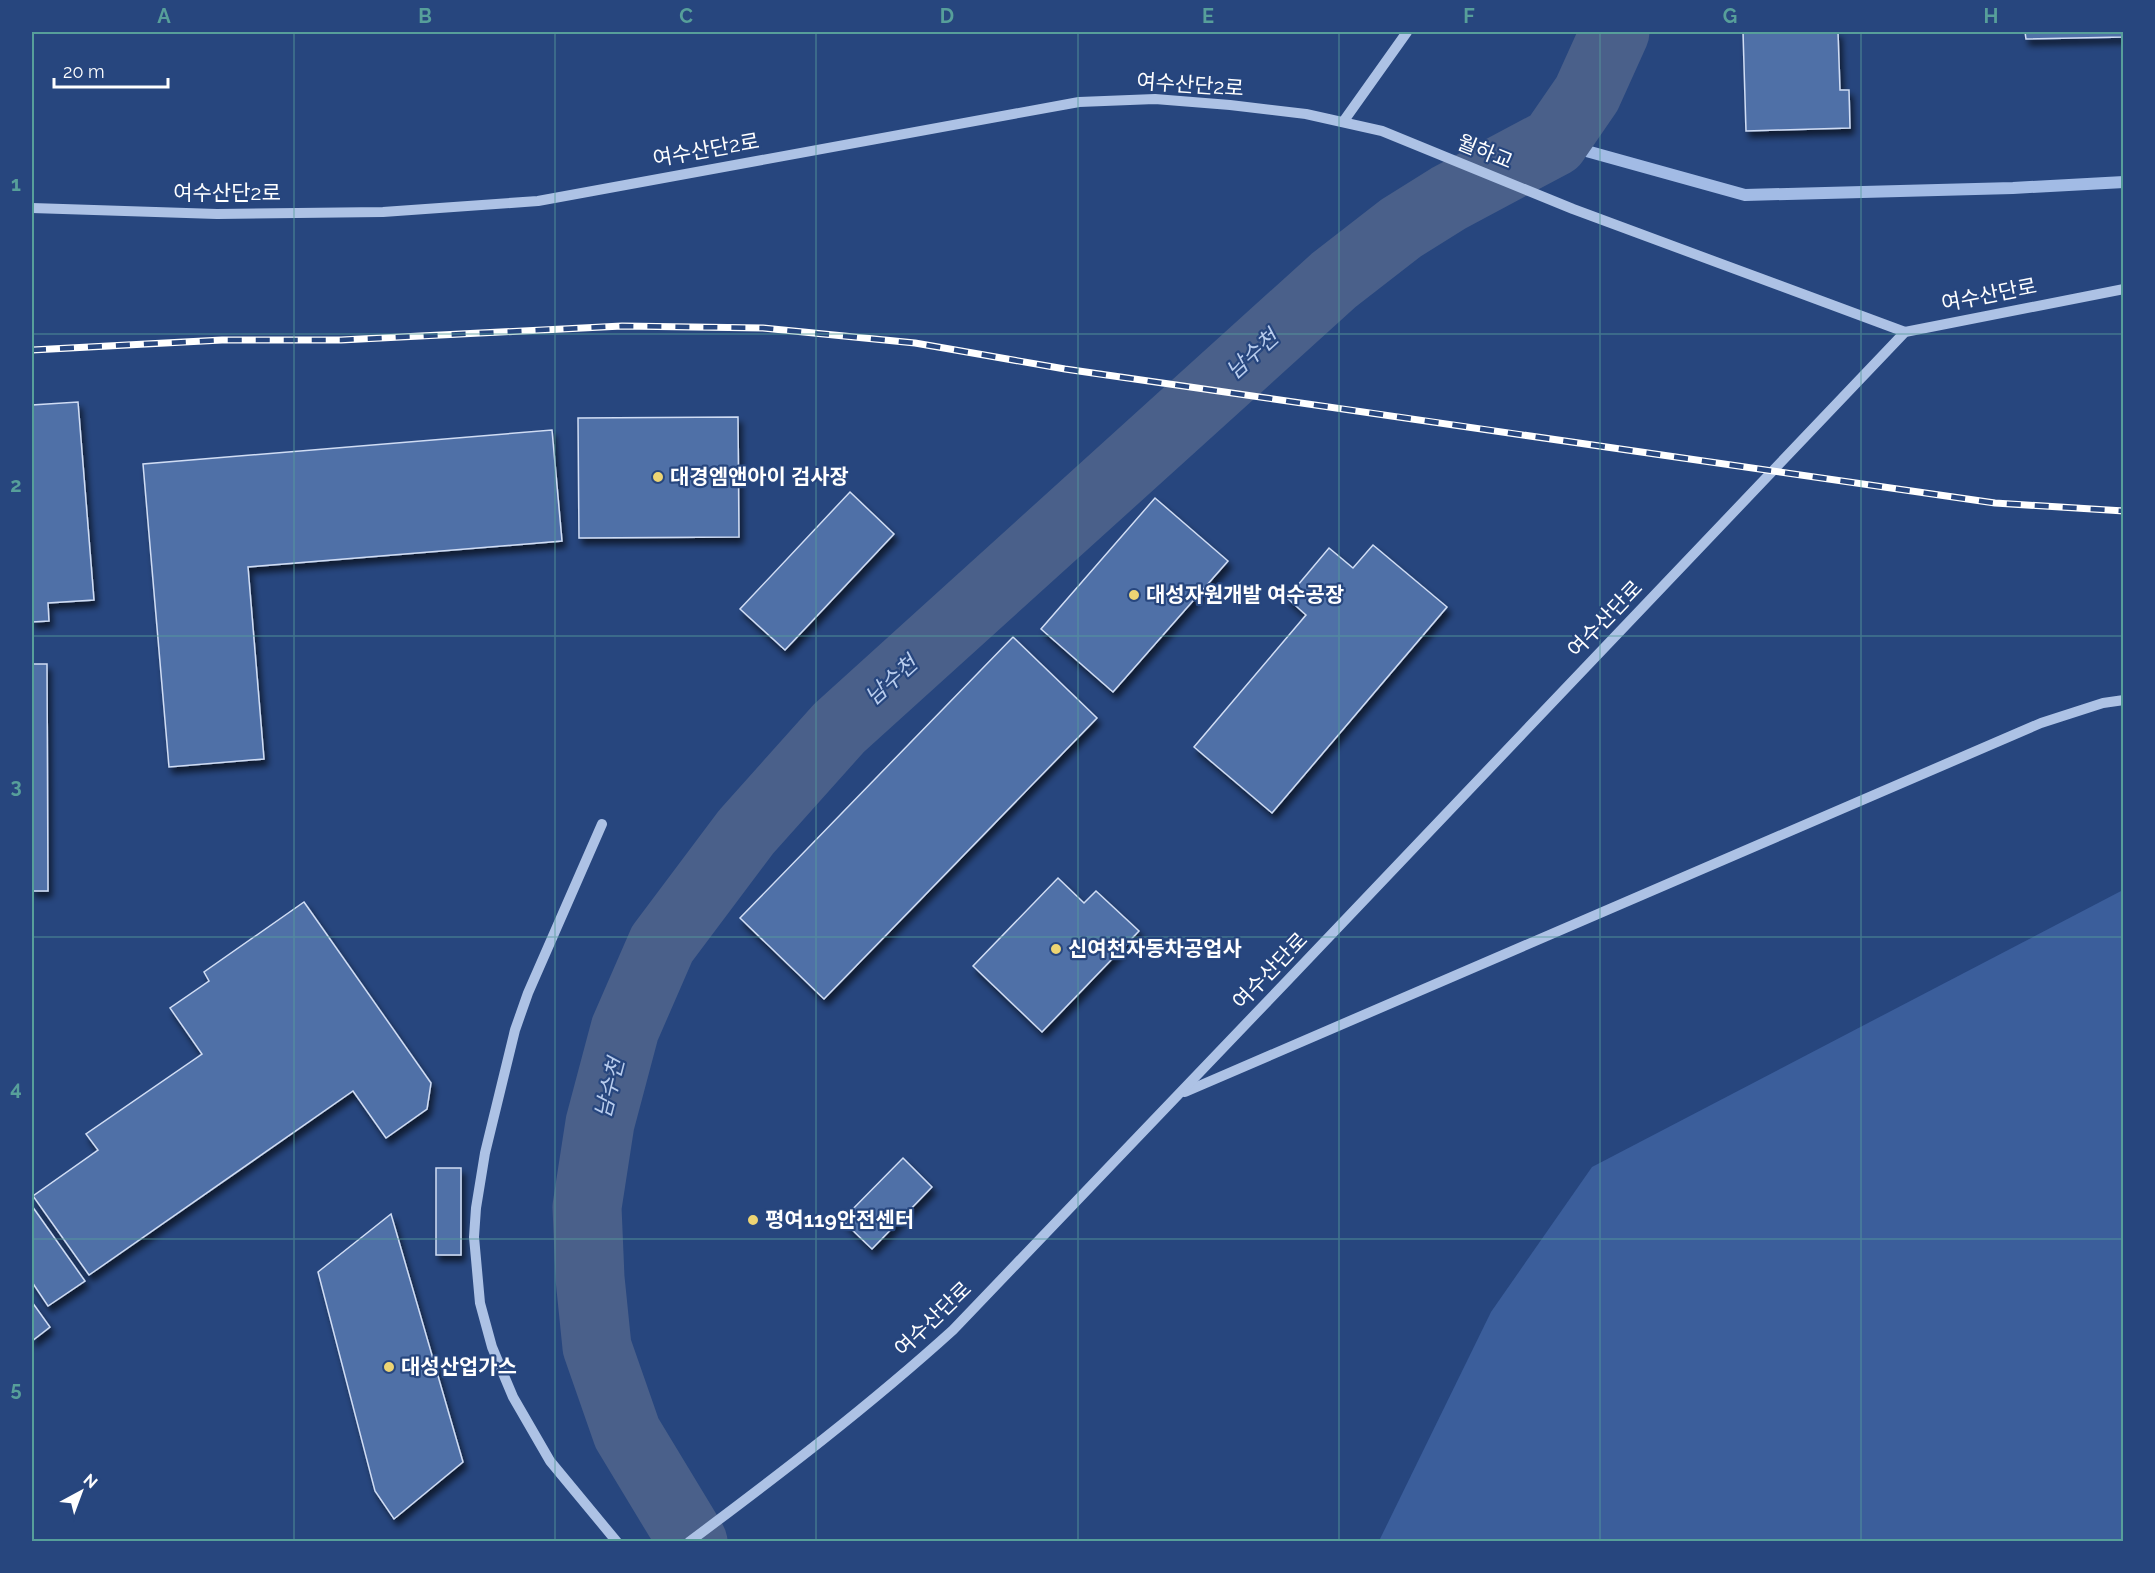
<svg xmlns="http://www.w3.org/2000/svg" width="2155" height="1573" viewBox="0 0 2155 1573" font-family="Raleway,'Noto Sans KR',sans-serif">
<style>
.green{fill:#3b5e9b}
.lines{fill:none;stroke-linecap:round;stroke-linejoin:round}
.stream{stroke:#a2bbe5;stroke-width:12}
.river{stroke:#4a608a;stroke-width:69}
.building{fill:#506fa7;stroke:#d0ddf4;stroke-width:1.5;filter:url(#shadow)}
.minor{stroke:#adc2e5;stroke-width:10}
.rail-casing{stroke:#fff;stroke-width:7}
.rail{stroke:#27467e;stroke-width:4.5;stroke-dasharray:14;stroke-linecap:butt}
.grid{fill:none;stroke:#579f9a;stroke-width:1.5;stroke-opacity:0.55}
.poi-dot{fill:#edd473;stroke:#27467e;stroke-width:2}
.labels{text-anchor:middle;stroke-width:4.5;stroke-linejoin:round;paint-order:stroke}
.street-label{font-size:21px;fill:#fff;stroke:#27467e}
.poi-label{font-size:21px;font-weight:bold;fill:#fff;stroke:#27467e;text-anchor:start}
.water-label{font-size:22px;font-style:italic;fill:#b8cced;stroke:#27467e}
.neatline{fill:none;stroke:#579f9a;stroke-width:2}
.grid-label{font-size:20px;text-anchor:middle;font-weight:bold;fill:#579f9a}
</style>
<defs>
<filter id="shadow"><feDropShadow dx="3.5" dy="6" stdDeviation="3" flood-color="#0009"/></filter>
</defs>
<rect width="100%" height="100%" fill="#27467e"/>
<polygon class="green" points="2123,890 2123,1541 1379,1541 1491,1312 1592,1167"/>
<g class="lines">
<polyline class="stream" points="1554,142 1745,195 2013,188 2124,182"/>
<polyline class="river" points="693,1542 627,1433 597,1347 590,1278 587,1207 600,1123 625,1029 662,944 746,832 839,728 1334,280 1401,228 1449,198 1554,142 1587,94 1615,32"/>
</g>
<g class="building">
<polygon points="1743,32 1838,32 1840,90 1849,90 1850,128 1746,131"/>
<polygon points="2025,32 2124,32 2124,37 2026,39"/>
<polygon points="78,402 94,600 48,603 49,621 32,622 32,405"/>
<polygon points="738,417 739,537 579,538 578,418"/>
<polygon points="552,430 562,541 248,567 264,759 169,767 143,464"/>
<polygon points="850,492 894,534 785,650 740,609"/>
<polygon points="1155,498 1228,561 1113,692 1041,629"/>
<polygon points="1373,545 1447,607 1272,813 1194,747 1306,615 1287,598 1329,548 1353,568"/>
<polygon points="1013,637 1097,718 824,999 740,918"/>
<polygon points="32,664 47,664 48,891 32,891"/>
<polygon points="1058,878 1084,903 1096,891 1139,931 1042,1032 973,966"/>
<polygon points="304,902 431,1083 427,1109 386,1138 353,1091 89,1275 33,1196 98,1150 86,1134 202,1054 170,1008 209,981 204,972"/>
<polygon points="903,1158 932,1187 872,1249 842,1220"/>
<rect x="436" y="1168" width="25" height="87"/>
<polygon points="32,1206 85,1281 48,1306 32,1282"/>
<polygon points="391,1214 463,1462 394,1519 375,1491 318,1272"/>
<polygon points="32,1302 50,1327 32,1341"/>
</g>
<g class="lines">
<g class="minor">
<polyline points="1343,122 1407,32"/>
<polyline points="32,208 217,214 383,212 538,201 1079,102 1155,99 1230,105 1306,114 1382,131 1573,209 1905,332"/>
<polyline points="602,824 528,993 515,1030 485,1153 476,1208 474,1237 480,1303 492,1347 513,1397 550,1461 617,1542"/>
<polyline points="1185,1092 2041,723 2103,703 2124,700"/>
<path d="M 689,1542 C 780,1474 869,1406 953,1330 L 1287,981 L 1905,332 L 2124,289"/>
</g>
<defs>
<polyline id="rail" points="32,350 222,340 341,340 622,326 763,328 915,343 1065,369 1995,503 2124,511"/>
</defs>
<use href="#rail" class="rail-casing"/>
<use href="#rail" class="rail"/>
</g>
<path class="grid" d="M 294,32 L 294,1542M 555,32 L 555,1542M 816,32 L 816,1542M 1078,32 L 1078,1542M 1339,32 L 1339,1542M 1600,32 L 1600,1542M 1861,32 L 1861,1542M 32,334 L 2124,334M 32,636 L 2124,636M 32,937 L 2124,937M 32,1239 L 2124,1239"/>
<g class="poi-dot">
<circle cx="658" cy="477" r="6"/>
<circle cx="1134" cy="595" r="6"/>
<circle cx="1056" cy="949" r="6"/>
<circle cx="753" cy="1220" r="6"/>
<circle cx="389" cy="1367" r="6"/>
</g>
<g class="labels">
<g class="street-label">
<text transform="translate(1190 85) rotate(4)" y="7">여수산단2로</text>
<text transform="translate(706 150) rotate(-10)" y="7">여수산단2로</text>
<text transform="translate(1485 152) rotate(22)" y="7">월하교</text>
<text x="227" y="200">여수산단2로</text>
<text transform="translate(1989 295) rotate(-11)" y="7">여수산단로</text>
<text transform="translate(1605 619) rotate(-46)" y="7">여수산단로</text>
<text transform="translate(1270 971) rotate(-46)" y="7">여수산단로</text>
<text transform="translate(933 1319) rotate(-44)" y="7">여수산단로</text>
</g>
<g class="poi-label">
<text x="670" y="484">대경엠앤아이 검사장</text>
<text x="1146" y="602">대성자원개발 여수공장</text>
<text x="1068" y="956">신여천자동차공업사</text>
<text x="765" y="1227">평여119안전센터</text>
<text x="401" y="1374">대성산업가스</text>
</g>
<g class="water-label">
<text transform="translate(1252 354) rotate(-42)" y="8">남수천</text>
<text transform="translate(891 680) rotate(-42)" y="8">남수천</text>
<text transform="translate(609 1088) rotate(-76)" y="8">남수천</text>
</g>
</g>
<rect width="2155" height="1573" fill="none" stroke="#27467e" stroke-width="66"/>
<g transform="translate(81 1492) rotate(41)" stroke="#27467e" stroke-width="4.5" paint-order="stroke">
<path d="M0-4.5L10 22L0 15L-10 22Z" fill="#ffffff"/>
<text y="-9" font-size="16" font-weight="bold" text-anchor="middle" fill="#ffffff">N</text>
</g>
<path d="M54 78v9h114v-9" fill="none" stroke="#ffffff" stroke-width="3"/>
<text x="63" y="78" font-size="18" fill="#ffffff" stroke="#27467e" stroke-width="4.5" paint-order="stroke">20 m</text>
<rect x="33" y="33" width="2089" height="1507" class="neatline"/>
<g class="grid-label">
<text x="164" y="23">A</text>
<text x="425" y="23">B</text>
<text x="686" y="23">C</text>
<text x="947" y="23">D</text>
<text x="1208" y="23">E</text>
<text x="1469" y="23">F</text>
<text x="1730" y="23">G</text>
<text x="1991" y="23">H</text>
<text x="16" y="191">1</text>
<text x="16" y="492">2</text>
<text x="16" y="793">3</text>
<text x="16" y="1095">4</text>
<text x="16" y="1396">5</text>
</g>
</svg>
